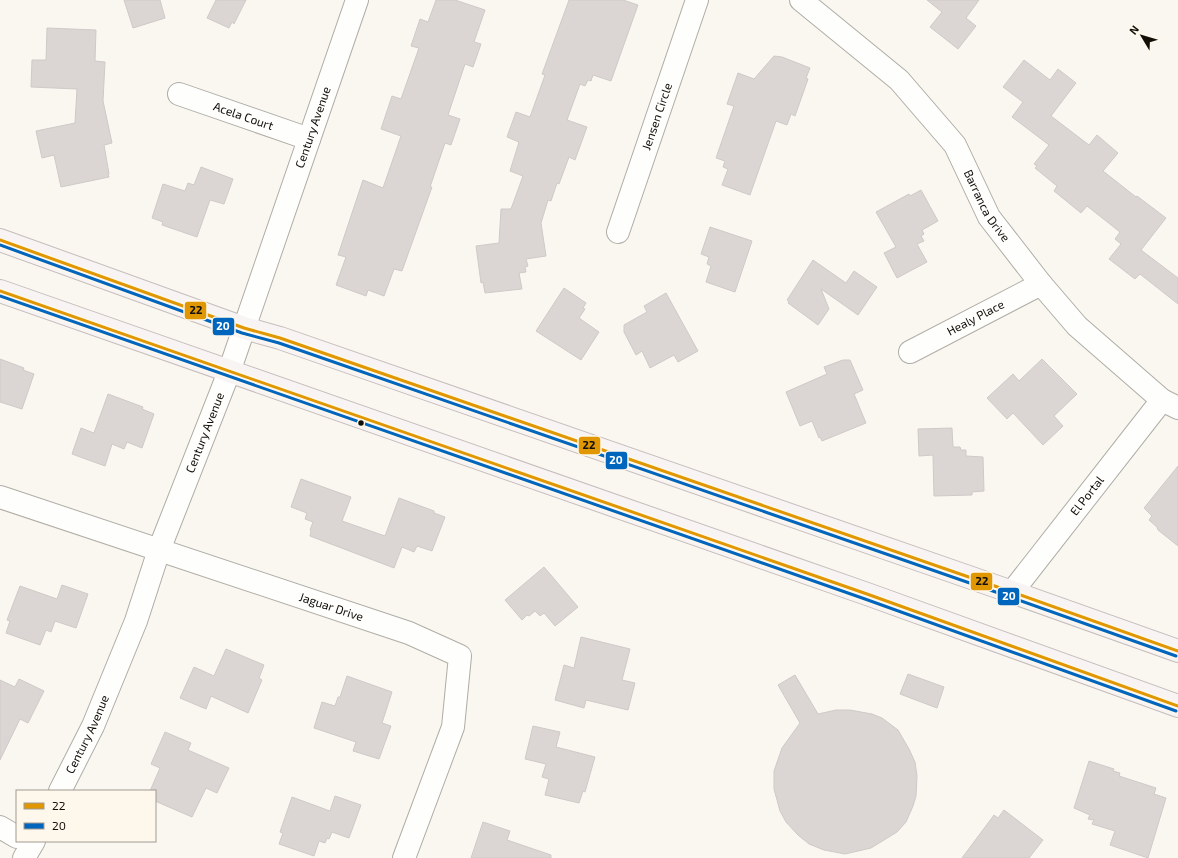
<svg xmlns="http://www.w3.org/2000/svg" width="1178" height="858" viewBox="0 0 1178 858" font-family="'Exo 2',sans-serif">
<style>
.building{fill:#dbd5d4;stroke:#cfc9c8}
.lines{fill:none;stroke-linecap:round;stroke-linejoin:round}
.minor-casing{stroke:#b0ada6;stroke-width:24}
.primary-casing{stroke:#c5bdbb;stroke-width:24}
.minor{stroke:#fefefd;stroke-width:22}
.primary{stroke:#f9f4f4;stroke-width:22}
.bus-1-casing{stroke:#fef8ec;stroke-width:6}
.bus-2-casing{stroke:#fef8ec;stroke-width:6}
.bus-1{stroke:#e09701;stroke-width:3}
.bus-2{stroke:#0065bd;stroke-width:3}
.bus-dot{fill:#120e08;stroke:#fef8ec;stroke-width:1.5}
.labels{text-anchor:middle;stroke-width:3.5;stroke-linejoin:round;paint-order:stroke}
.street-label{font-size:12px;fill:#120e08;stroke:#fef8ec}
.line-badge{stroke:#fef8ec;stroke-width:1.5}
.badge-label{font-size:11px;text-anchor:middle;font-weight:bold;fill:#fff}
.pale-badge-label{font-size:11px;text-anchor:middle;font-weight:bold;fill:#111}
</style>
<rect width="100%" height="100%" fill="#faf7f0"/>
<g class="building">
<polygon points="124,0 160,0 165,18 133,28"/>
<polygon points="216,0 246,0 234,24 232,22 229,28 207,18"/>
<polygon points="436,0 455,0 485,10 474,42 481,44 473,67 465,64 448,115 460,119 451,145 445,143 430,187 432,187 402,271 394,269 384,296 368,290 366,296 336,285 346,257 338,255 363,180 383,188 401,136 381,129 392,96 401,99 419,48 411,46 420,19 428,22"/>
<polygon points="569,0 623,0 638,5 611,81 593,75 591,81 588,80 585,86 580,84 567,120 587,127 575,160 569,157 559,184 557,183 551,201 548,200 541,223 546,256 526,259 528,266 525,267 526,272 519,273 522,289 485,293 483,282 481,283 476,246 499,243 501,209 511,209 523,176 510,171 519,142 507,137 516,112 530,117 545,75 542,74"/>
<polygon points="927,0 979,0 966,18 976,26 958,49 930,27 942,12"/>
<polygon points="47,28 96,30 95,61 105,62 103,101 112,143 104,145 109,174 108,174 109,177 61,187 54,155 42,158 36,131 75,123 77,89 31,87 32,60 46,60"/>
<polygon points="774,56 782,57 810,68 806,78 808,79 795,116 791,114 787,125 776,121 750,195 722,185 728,169 723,167 725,161 716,158 734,106 727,104 738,73 754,79"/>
<polygon points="1024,60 1050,80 1058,69 1076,83 1051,116 1089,145 1097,135 1118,153 1103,171 1136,197 1137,196 1166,218 1141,250 1178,278 1178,304 1140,274 1135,279 1109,259 1121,244 1115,239 1120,232 1087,206 1081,213 1054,191 1057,186 1035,168 1037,166 1034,164 1049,145 1012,117 1023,102 1003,87"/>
<polygon points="201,167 233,179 224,204 210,200 197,237 162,225 163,222 152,218 163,184 185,191 188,183 194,185"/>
<polygon points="921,190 938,221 922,230 924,234 921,236 924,241 917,244 927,262 897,278 884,253 896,247 876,212 909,194 910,196"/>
<polygon points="710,227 752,241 735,292 706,282 711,266 707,264 709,257 701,254"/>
<polygon points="813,260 846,283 854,271 877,287 858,315 821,289 829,309 818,325 788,303 789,301 787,300"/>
<polygon points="564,288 586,303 583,308 585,309 579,318 599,332 581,360 536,331"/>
<polygon points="666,293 698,351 678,362 674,355 650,368 642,351 636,355 624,332 624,325 647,312 644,306"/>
<polygon points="0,359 24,368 23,370 34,374 22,409 0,402"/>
<polygon points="1042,359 1077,394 1054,416 1063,426 1043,445 1013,413 1007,419 987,398 1013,374 1019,381"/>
<polygon points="843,360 850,360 863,390 854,394 866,423 822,441 820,437 819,438 812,421 800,426 786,392 827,374 824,367"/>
<polygon points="108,394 143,407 142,409 154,414 142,448 127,442 124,449 112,444 105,466 72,454 81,428 94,433"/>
<polygon points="952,428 953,447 960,447 961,450 966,450 966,456 983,457 984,491 972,492 972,495 934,496 933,455 919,456 918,429"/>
<polygon points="1178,466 1178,546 1158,530 1157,527 1149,520 1152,516 1144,508"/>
<polygon points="301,479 351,497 342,521 385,536 399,498 434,511 434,513 445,517 432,551 417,546 414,552 402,547 394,568 310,536 311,531 310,530 313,522 305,519 307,513 291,507"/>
<polygon points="544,567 578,607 555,626 544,613 540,616 535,611 529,616 527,615 522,620 505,600"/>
<polygon points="62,585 88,594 76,628 55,621 51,632 46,630 40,645 6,633 10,621 7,620 20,586 57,599"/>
<polygon points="581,637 630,649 622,680 635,683 628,710 586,700 584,708 555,700 564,665 574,668"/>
<polygon points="226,649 264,665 259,678 262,680 248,713 211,696 206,709 180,698 194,667 214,676"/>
<polygon points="908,674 944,687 937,708 900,694"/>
<polygon points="795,675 818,714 836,710 850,710 872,714 882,718 898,730 909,749 915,762 917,776 916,796 913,806 906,822 897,832 871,848 845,854 824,850 809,844 798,835 786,822 780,811 774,789 774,771 782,748 800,723 778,685"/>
<polygon points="347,676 392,692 382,723 391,726 379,759 353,751 356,742 314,728 322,702 335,706 338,697 340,697"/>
<polygon points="19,679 44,691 28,723 20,719 0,760 0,680 15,687"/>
<polygon points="533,726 560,732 556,747 595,757 585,792 583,791 579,803 545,795 549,779 542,777 546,764 525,759"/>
<polygon points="165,732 191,743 188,750 229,768 217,793 206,788 192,817 155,801 155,791 150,791 160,768 151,764"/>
<polygon points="1089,761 1114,769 1113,771 1120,773 1119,776 1156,788 1154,794 1166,798 1148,858 1110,845 1115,831 1092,824 1094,820 1088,819 1090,815 1074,808"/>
<polygon points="335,796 361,805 349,838 332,832 329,839 327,838 325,843 319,841 314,856 279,844 283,833 280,832 292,797 330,811"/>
<polygon points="1004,810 1043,840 1029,858 962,858 994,815 998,818"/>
<polygon points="483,822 510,831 507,840 551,855 551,858 471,858"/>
</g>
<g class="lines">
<defs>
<g id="minor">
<path id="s1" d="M 801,0 L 899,80 L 955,145 L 989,217 L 1041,284 L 1077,326 L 1162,400 L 1178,408"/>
<path id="s2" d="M 179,94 L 309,139"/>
<path id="s3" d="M 618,232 L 697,0"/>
<path id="s4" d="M 910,352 L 1041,284"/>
<path id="s5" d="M 0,497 L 409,633 L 460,656 L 453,727 L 404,858"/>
<path id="s6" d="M 1012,592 L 1162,400"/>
<path id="s7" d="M 60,791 L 93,726 L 136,621 L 159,550 L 229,372 L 357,0"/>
<polyline points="0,827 17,837"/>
<polyline points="24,858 34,841"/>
</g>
<g id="primary">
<polyline points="0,240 244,328 280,338 1012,592 1178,651"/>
<polyline points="0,291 867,594 1178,706"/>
</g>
</defs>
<use href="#minor" class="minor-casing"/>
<use href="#primary" class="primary-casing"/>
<use href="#minor" class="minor"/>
<use href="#primary" class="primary"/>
<defs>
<g id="bus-1">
<polyline points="0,240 244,328 280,338 1012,592 1178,651"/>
<polyline points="0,291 867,594 1178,706"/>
</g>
<g id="bus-2">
<polyline points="0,245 242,333 279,343 1010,597 1176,656"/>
<polyline points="0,296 865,599 1176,711"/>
</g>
</defs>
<use href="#bus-1" class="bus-1-casing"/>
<use href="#bus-2" class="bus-2-casing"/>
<use href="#bus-1" class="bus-1"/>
<use href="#bus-2" class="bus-2"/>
</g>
<circle class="bus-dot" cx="361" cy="423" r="3.5"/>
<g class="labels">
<g class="street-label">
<text dy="4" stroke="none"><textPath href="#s2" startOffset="68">Acela Court</textPath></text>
<text dy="4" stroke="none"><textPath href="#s3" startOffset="122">Jensen Circle</textPath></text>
<text dy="4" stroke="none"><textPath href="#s7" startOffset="711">Century Avenue</textPath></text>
<text dy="4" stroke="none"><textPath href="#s1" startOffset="281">Barranca Drive</textPath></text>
<text dy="4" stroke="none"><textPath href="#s4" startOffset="74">Healy Place</textPath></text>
<text dy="4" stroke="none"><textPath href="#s7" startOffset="387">Century Avenue</textPath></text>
<text dy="4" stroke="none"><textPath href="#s6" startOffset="122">El Portal</textPath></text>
<text dy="4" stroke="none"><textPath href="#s5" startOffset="349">Jaguar Drive</textPath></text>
<text dy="4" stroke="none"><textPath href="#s7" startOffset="63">Century Avenue</textPath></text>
</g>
</g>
<g class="line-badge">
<rect x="184" y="301" width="23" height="19" rx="4" fill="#e09701"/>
<rect x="212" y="317" width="23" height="19" rx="4" fill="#0065bd"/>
<rect x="578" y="436" width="23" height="19" rx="4" fill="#e09701"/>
<rect x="605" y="451" width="23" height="19" rx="4" fill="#0065bd"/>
<rect x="970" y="572" width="23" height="19" rx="4" fill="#e09701"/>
<rect x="997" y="587" width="23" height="19" rx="4" fill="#0065bd"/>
</g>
<g class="badge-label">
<text x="223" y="330">20</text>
<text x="616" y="464">20</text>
<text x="1009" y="600">20</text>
</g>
<g class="pale-badge-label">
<text x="196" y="314">22</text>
<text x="589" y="449">22</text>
<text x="982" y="585">22</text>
</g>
<rect x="16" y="790" width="140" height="52" fill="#fef8ec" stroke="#a09a91"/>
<rect x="24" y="803" width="20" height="6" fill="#e09701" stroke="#a09a91"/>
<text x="52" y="810" font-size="12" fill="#120e08">22</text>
<rect x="24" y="823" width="20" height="6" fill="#0065bd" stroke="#a09a91"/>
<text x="52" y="830" font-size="12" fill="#120e08">20</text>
<g transform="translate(1142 36) rotate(308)" stroke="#fef8ec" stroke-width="3" paint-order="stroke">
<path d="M0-3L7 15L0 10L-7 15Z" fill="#120e08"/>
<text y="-6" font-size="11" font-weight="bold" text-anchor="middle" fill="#120e08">N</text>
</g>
</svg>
